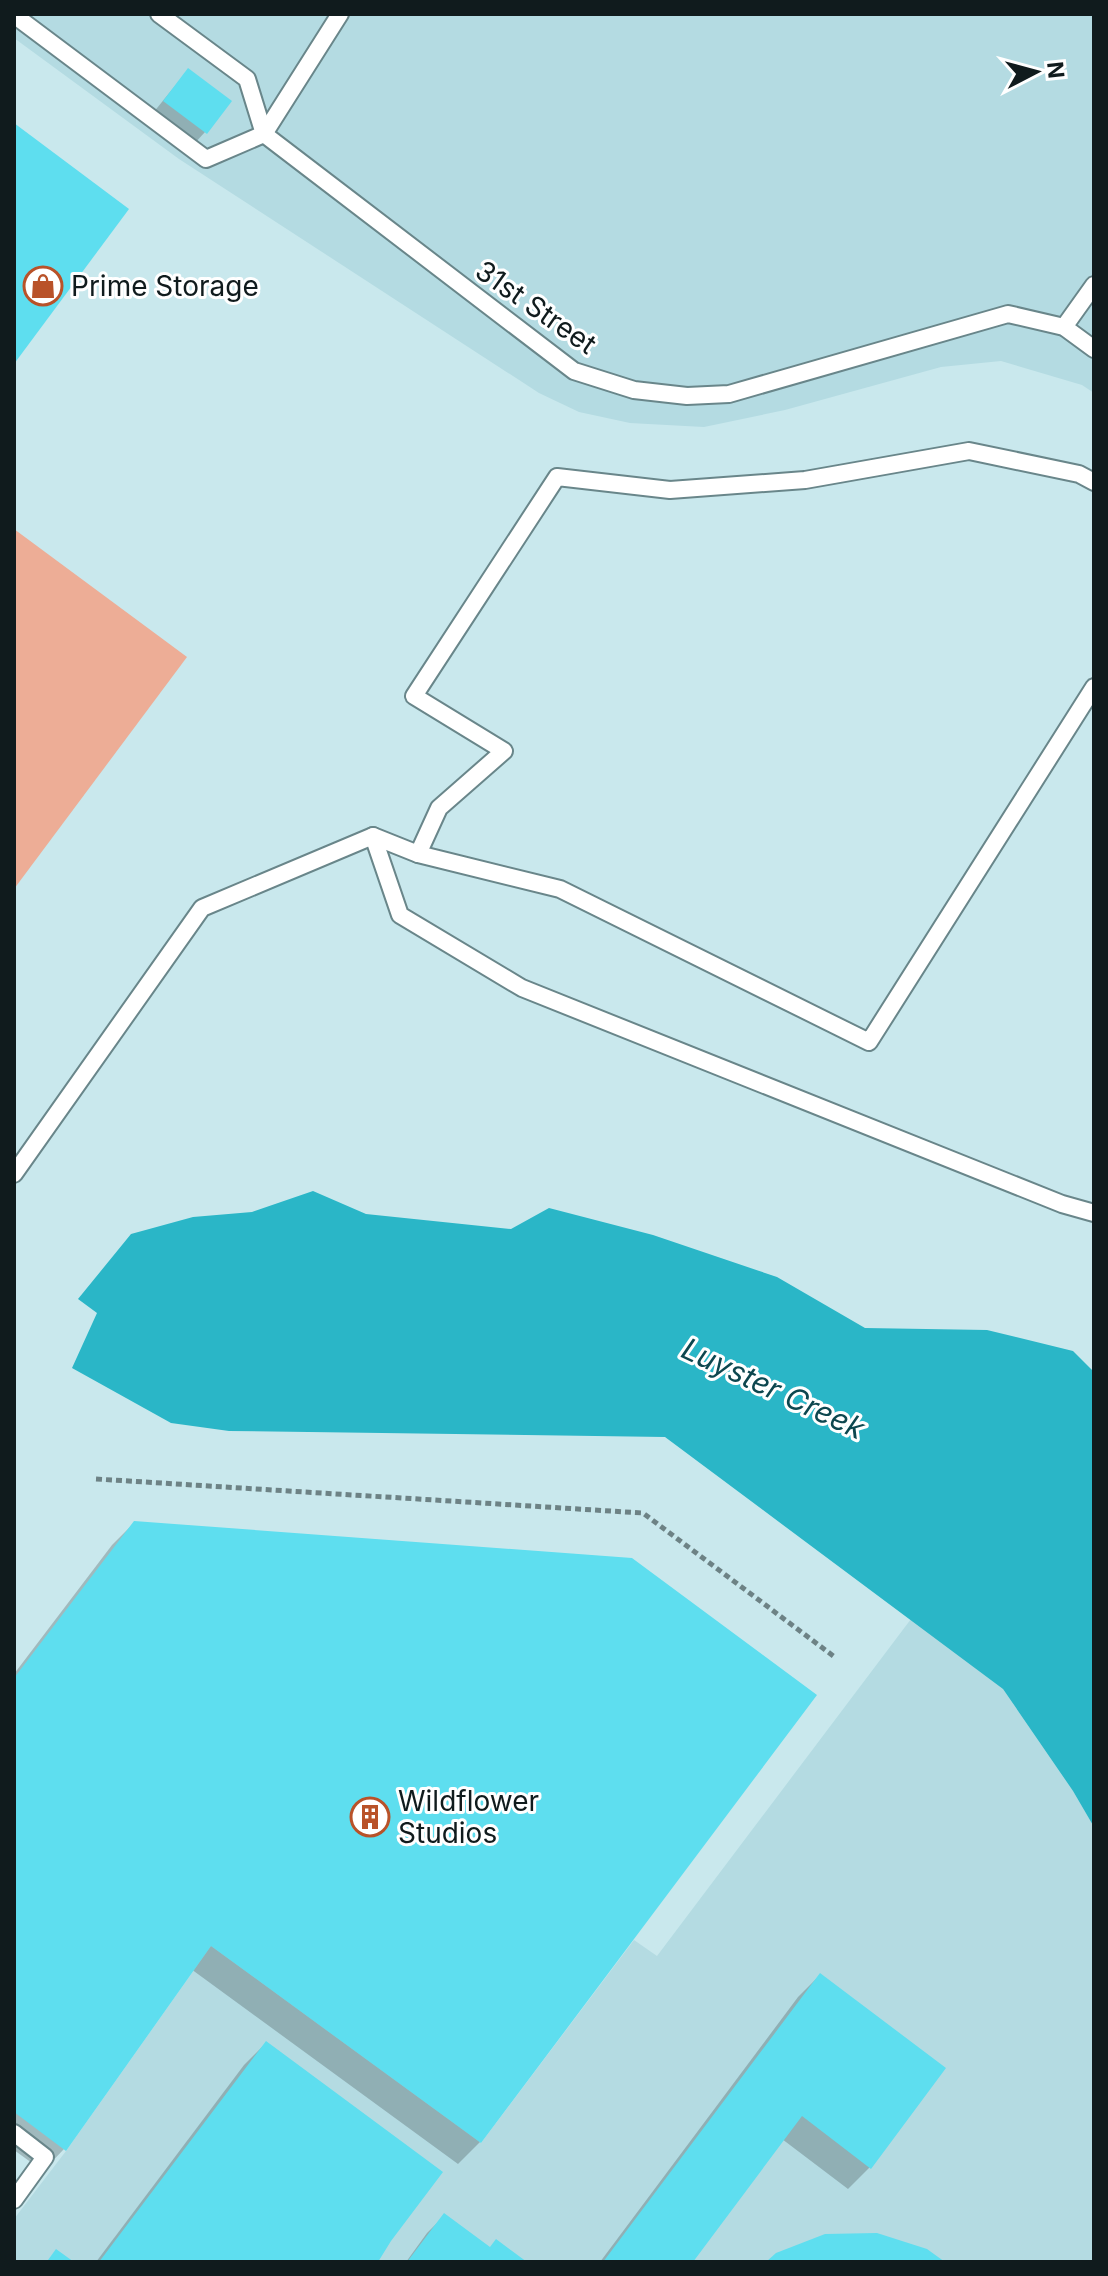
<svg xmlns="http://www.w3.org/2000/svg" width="1108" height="2276" viewBox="0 0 1108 2276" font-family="Inter,sans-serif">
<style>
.built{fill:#b4dbe2}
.green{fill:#edad96}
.water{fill:#2ab6c7}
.shadow{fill:#0003}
.building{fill:#5edeef}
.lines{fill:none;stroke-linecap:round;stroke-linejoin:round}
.lane-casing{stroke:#69868a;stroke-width:20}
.path{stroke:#6d8285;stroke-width:5;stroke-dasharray:6 4;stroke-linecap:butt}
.lane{stroke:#fff;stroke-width:16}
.labels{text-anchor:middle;stroke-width:6;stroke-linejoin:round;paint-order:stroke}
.poi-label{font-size:28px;fill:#101b1d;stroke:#fff;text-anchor:start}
.street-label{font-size:28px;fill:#101b1d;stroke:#fff}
.water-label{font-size:30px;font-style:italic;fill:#0d474f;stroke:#fff}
</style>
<rect width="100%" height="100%" fill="#c9e8ed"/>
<g class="built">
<polygon points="14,14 1094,14 1094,393 1082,385 1001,361 941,367 785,410 704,427 630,423 579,412 539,393 179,159 14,38"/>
<polygon points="911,1619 1003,1689 1073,1791 1094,1827 1094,2262 14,2262 14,2219 66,2151 211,1946 481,2143 634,1940 657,1956"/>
</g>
<polygon class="green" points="14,529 187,657 14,889"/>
<polygon class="water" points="313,1191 366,1214 511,1229 549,1208 653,1235 777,1277 865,1328 987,1330 1073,1351 1094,1372 1094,1827 1073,1791 1003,1689 665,1437 229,1431 171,1423 72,1368 97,1313 78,1299 131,1234 193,1217 252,1212"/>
<g class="shadow">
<polygon points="188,70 205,132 194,144 153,113"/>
<polygon points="134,1523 814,1695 480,2142 458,2164 191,1969 64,2149 43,2171 14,2150 14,1674 112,1545"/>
<polygon points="820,1975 870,2167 848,2189 782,2139 690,2262 600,2262 798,1997"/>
<polygon points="266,2043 376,2262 96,2262 244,2065"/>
<polygon points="444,2216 488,2249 524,2262 406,2262 427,2233"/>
</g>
<g class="building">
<polygon points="188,68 232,101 207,134 163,101"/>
<polygon points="14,123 129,209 14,364"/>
<polygon points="134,1521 632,1558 817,1695 481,2143 211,1946 66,2151 14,2112 14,1678"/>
<polygon points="820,1973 946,2068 871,2169 802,2116 693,2262 603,2262"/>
<polygon points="266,2041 443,2172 391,2241 378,2262 99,2262"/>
<polygon points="444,2213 490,2247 496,2239 527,2262 407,2262"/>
<polygon points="877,2233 927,2249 945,2262 766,2262 776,2253 825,2234"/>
<polygon points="56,2249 74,2262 51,2262 48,2260"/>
</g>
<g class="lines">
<defs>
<g id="lane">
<polyline points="159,14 247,79 264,134 574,371 634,390 687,396 729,394 1008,314 1064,327 1094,349"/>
<polyline points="14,15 206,159 264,134"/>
<polyline points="264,134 340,14"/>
<polyline points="1064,327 1094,285"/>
<polyline points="1094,482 1079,474 969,451 805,480 670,490 557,477 414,696 504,751 439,808 418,854 560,889 869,1042 1094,687"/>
<polyline points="373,836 400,915 522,988 1062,1204 1094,1213"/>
<polyline points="14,1174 202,908 373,836 418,854"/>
<polyline points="14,2133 45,2157 14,2200"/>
</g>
</defs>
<use href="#lane" class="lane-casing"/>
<polyline class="path" points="96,1479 643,1513 836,1658"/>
<use href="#lane" class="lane"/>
</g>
<defs>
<symbol id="shop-ring" viewBox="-11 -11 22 22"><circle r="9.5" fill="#fff" stroke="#b95229" stroke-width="1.5"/><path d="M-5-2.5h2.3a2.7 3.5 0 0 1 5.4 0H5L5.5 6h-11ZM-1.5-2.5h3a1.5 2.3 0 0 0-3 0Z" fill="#b95229"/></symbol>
<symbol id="building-ring" viewBox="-11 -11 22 22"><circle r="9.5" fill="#fff" stroke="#b95229" stroke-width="1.5"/><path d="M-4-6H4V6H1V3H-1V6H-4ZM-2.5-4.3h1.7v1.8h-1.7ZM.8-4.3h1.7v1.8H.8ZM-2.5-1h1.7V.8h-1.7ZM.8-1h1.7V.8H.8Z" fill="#b95229"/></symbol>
</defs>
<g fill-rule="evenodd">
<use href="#shop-ring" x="21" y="264" width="44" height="44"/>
<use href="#building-ring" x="348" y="1795" width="44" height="44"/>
</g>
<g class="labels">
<g class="poi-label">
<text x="71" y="296">Prime Storage</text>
<text x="398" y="1811">Wildflower<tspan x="398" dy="32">Studios</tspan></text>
</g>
<g class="street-label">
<text transform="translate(536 307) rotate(35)" y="10">31st Street</text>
</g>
<g class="water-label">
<text transform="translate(773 1389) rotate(25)" y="10">Luyster Creek</text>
</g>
</g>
<rect width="1108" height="2276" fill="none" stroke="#101b1d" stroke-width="32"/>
<g transform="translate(1036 72) rotate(84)" stroke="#ffffff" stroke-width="6" paint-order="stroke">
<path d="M0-6L14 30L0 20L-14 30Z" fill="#101b1d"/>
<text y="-12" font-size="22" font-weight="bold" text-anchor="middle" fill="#101b1d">N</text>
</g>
</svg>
